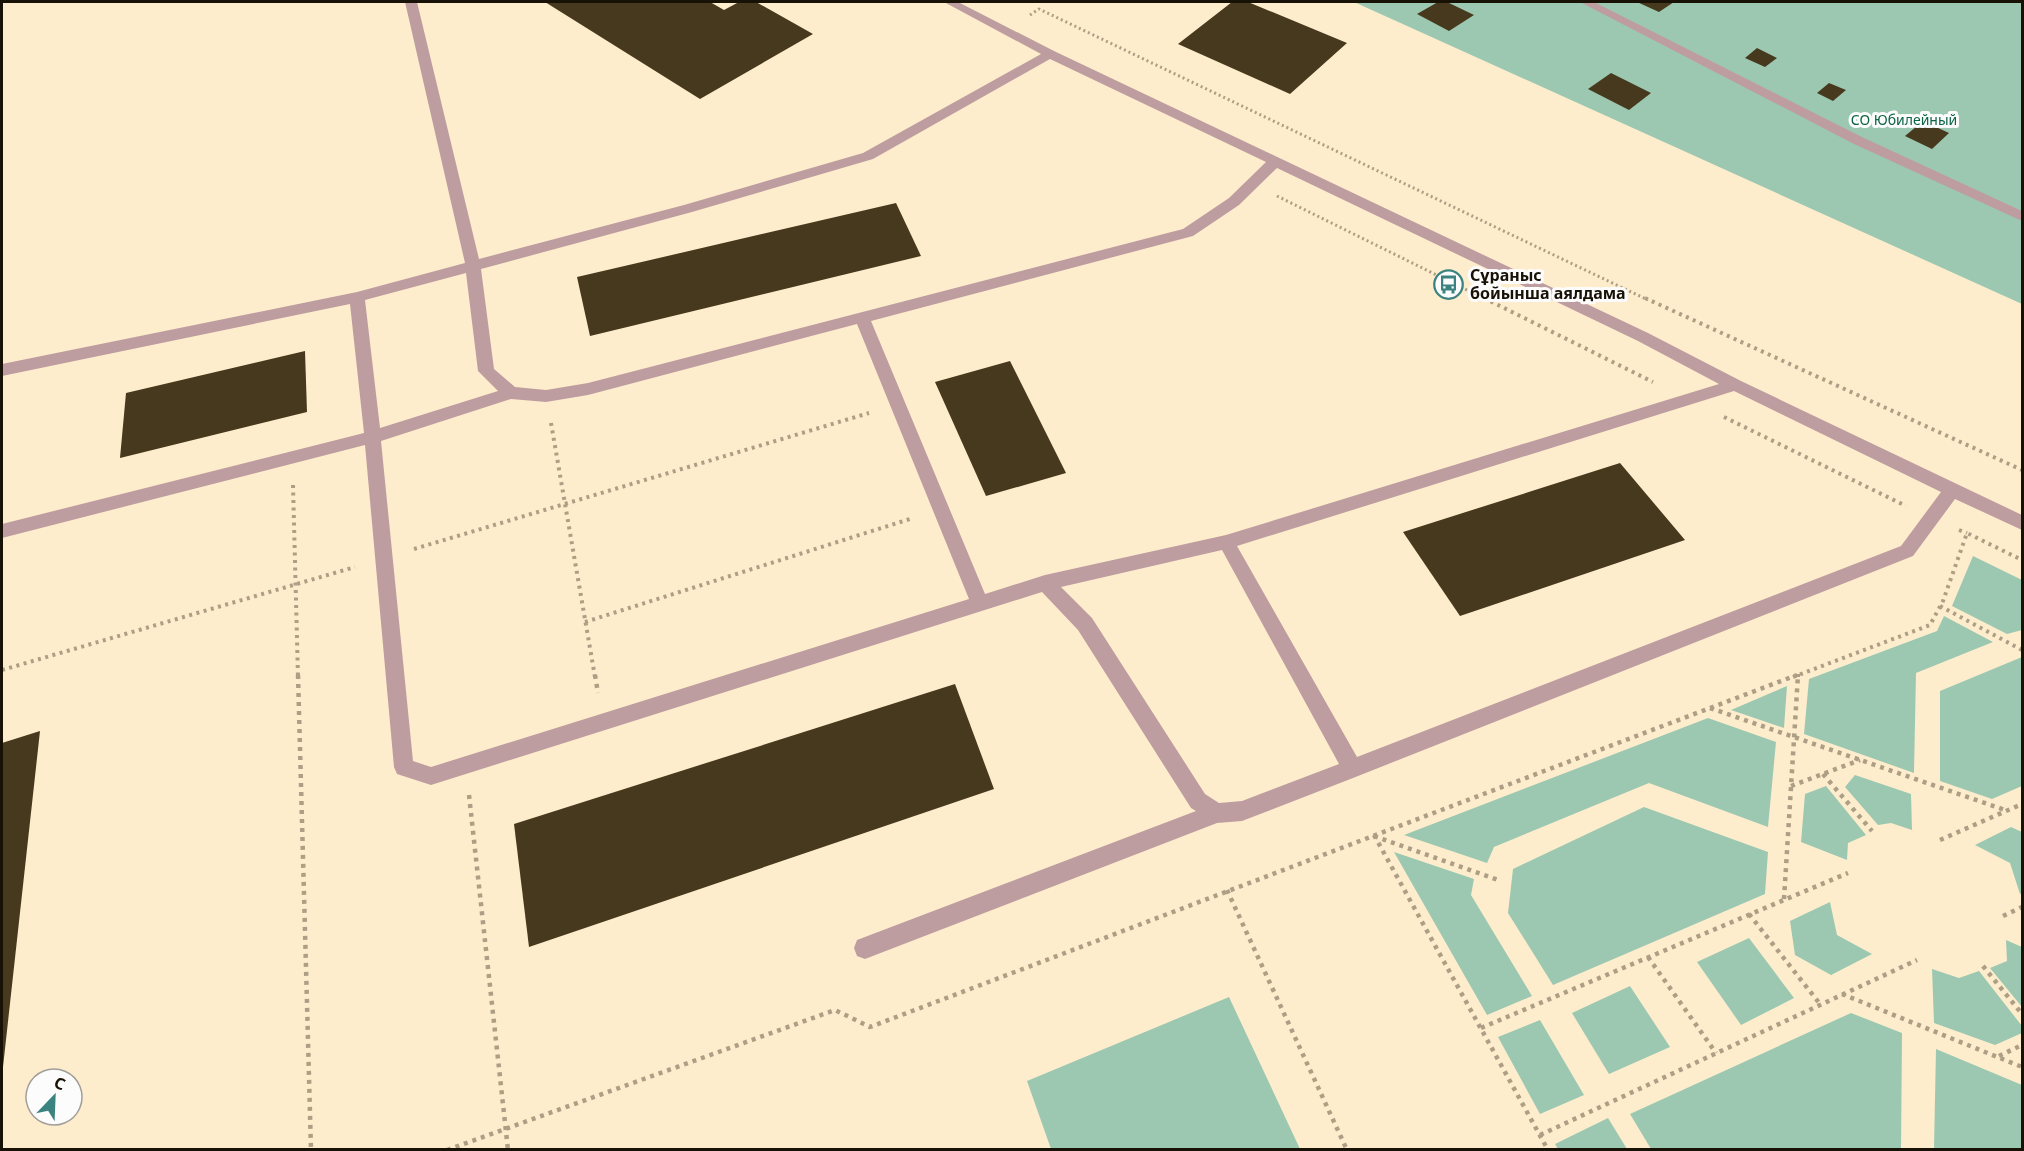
<svg xmlns="http://www.w3.org/2000/svg" width="2024" height="1151" viewBox="0 0 2024 1151" font-family="'Noto Sans',sans-serif">
<style>
.green{fill:#9cc8b2}
.building{fill:#47391d}
.lines{fill:none;stroke-linecap:round;stroke-linejoin:round}
.path-far2{stroke:#ac9f85;stroke-width:3;stroke-dasharray:2 3;stroke-linecap:butt}
.path-far1{stroke:#ac9f85;stroke-width:4;stroke-dasharray:3 4.5;stroke-linecap:butt}
.path{stroke:#ac9f85;stroke-width:4.5;stroke-dasharray:4 5;stroke-linecap:butt}
.lane{fill:#be9da1;fill-rule:evenodd}
.labels{text-anchor:middle;stroke-width:6;stroke-linejoin:round;paint-order:stroke}
.far-park-label{font-size:14px;fill:#0b6445;stroke:#fcfcfc}
.poi-label{font-size:16px;font-weight:bold;fill:#181206;stroke:#fcfcfc;text-anchor:start}
</style>
<rect width="100%" height="100%" fill="#feedcc"/>
<g class="green">
<polygon points="1354,2 2022,2 2022,304"/>
<polygon points="1973,556 2022,580 2022,630 2007,634 1952,606"/>
<polygon points="1944,616 1993,642 1916,673 1914,773 1804,734 1809,679 1937,631"/>
<polygon points="2022,657 2022,786 1992,799 1940,781 1940,691"/>
<polygon points="1787,686 1784,728 1731,710"/>
<polygon points="1708,718 1776,742 1768,827 1649,783 1494,847 1487,863 1404,835"/>
<polygon points="1855,775 1911,794 1912,830 1891,823 1878,825 1845,787"/>
<polygon points="1826,786 1866,835 1848,843 1847,860 1801,842 1805,794"/>
<polygon points="1644,807 1768,852 1765,894 1553,985 1508,913 1513,869"/>
<polygon points="2011,827 2022,832 2022,893 2020,894 2010,863 1975,845"/>
<polygon points="1394,852 1474,879 1471,895 1532,996 1487,1015"/>
<polygon points="1830,902 1837,935 1872,954 1831,975 1795,955 1790,921"/>
<polygon points="1749,938 1794,998 1741,1025 1697,962"/>
<polygon points="2006,940 2022,947 2022,1007 1990,968 2007,961"/>
<polygon points="1932,969 1959,978 1979,971 2022,1026 2022,1033 1995,1045 1934,1023"/>
<polygon points="1630,986 1670,1047 1609,1074 1572,1013"/>
<polygon points="1229,997 1300,1149 1051,1149 1027,1081"/>
<polygon points="1851,1013 1902,1033 1901,1149 1651,1149 1630,1114"/>
<polygon points="1540,1020 1584,1095 1540,1114 1498,1037"/>
<polygon points="1936,1049 2022,1085 2022,1149 1934,1149"/>
<polygon points="1608,1118 1627,1149 1558,1149 1555,1144"/>
</g>
<g class="building">
<polygon points="545,2 710,2 724,10 739,2 756,2 813,34 700,99"/>
<polygon points="1232,2 1248,2 1347,43 1290,94 1178,44"/>
<polygon points="1438,2 1447,2 1474,15 1449,31 1417,14"/>
<polygon points="1637,2 1674,2 1659,12"/>
<polygon points="1757,48 1777,58 1765,67 1745,58"/>
<polygon points="1611,73 1651,93 1629,110 1588,89"/>
<polygon points="1829,83 1846,90 1833,101 1817,93"/>
<polygon points="1923,121 1949,133 1932,149 1905,136"/>
<polygon points="896,203 921,256 590,336 577,277"/>
<polygon points="305,351 307,412 120,458 126,393"/>
<polygon points="1010,361 1066,473 986,496 935,382"/>
<polygon points="1620,463 1685,540 1460,616 1403,532"/>
<polygon points="955,684 994,789 529,947 514,824"/>
<polygon points="40,731 3,1067 2,1067 2,743"/>
</g>
<g class="lines">
<g class="path-far2">
<polyline points="1030,15 1039,9 1648,300"/>
<polyline points="1277,196 1487,300"/>
</g>
<g class="path-far1">
<polyline points="1484,298 1653,382"/>
<polyline points="1645,298 2022,470"/>
<polyline points="1724,417 1906,506"/>
<polyline points="551,423 595,677"/>
<polyline points="293,485 298,677"/>
<polyline points="1959,530 1967,533"/>
<polyline points="414,549 869,413"/>
<polyline points="1940,606 2022,650"/>
<polyline points="585,622 913,518"/>
<polyline points="2,670 355,567"/>
<polyline points="1793,677 1930,625 1943,601 1967,533 2022,560"/>
<polyline points="1798,677 1798,674"/>
</g>
<g class="path">
<polyline points="298,675 311,1150"/>
<polyline points="595,675 598,693"/>
<polyline points="1710,708 2005,810"/>
<polyline points="1823,774 1872,831"/>
<polyline points="1791,786 1860,760"/>
<polyline points="469,795 508,1150"/>
<polyline points="1374,835 1548,1150"/>
<polyline points="1374,836 1498,880"/>
<polyline points="1940,840 2022,804"/>
<polyline points="1227,890 1347,1150"/>
<polyline points="1784,899 1798,675"/>
<polyline points="1749,914 1820,1004"/>
<polyline points="2003,916 2022,907"/>
<polyline points="1648,957 1716,1053"/>
<polyline points="1983,966 2022,1014"/>
<polyline points="1842,994 2022,1067"/>
<polyline points="1481,1028 1848,873"/>
<polyline points="1999,1056 2022,1045"/>
<polyline points="1540,1135 1917,960"/>
<polyline points="447,1150 835,1010 870,1027 1797,675"/>
</g>
<g class="lane">
<path d="M 405,2 L 417,2 L 479,259 L 684,205 L 863,153 L 1041,54 L 944,2 L 958,2 L 1054,51 L 1648,333 L 1741,381 L 2022,515 L 2022,530 L 1955,499 L 1913,556 L 1353,778 L 1242,821 L 1217,823 L 865,959 L 857,956 L 854,948 L 857,940 L 1196,811 L 1191,808 L 1078,630 L 1042,592 L 431,785 L 397,774 L 394,767 L 365,445 L 2,538 L 2,524 L 364,433 L 350,304 L 2,376 L 2,364 L 357,292 L 465,263 ZM 1050,59 L 1266,162 L 1229,198 L 1183,229 L 588,383 L 546,390 L 515,387 L 494,369 L 481,269 L 692,212 L 873,159 ZM 1277,168 L 1638,341 L 1719,384 L 1226,535 L 1045,575 L 985,594 L 871,321 L 1193,236 L 1239,205 ZM 466,273 L 478,371 L 498,391 L 380,428 L 365,300 ZM 857,324 L 969,599 L 431,767 L 413,761 L 381,441 L 511,399 L 546,402 L 588,395 ZM 1734,391 L 1941,492 L 1901,546 L 1357,757 L 1237,546 ZM 1222,550 L 1339,764 L 1242,801 L 1219,803 L 1205,794 L 1092,618 L 1061,587 Z"/>
<polygon points="1580,2 1594,2 1864,138 2022,211 2022,221 1854,144"/>
</g>
</g>
<defs>
<symbol id="bus-ring" viewBox="-11 -11 22 22"><circle r="9.5" fill="#fcfcfc" stroke="#3b8380" stroke-width="1.5"/><path d="M-5-6H5V4H4V6H2V4H-2V6H-4V4H-5ZM-3.5-4V0h7V-4ZM-3.5 1.2v1.5H-2V1.2ZM2 1.2v1.5H3.5V1.2Z" fill="#3b8380"/></symbol>
</defs>
<g fill-rule="evenodd">
<use href="#bus-ring" x="1432" y="268" width="33" height="33"/>
</g>
<g class="labels">
<g class="far-park-label">
<text x="1904" y="125">СО Юбилейный</text>
</g>
<g class="poi-label">
<text x="1470" y="281">Сұраныс<tspan x="1470" dy="18">бойынша аялдама</tspan></text>
</g>
</g>
<rect width="2024" height="1151" fill="none" stroke="#181206" stroke-width="6"/>
<g transform="translate(54 1097) rotate(23)"><circle r="28" fill="#fcfcfc" stroke="#a19e9a" stroke-width="1.5"/>
<path d="M0-4.5L10 22L0 15L-10 22Z" fill="#3b8380"/>
<text y="-9" font-size="16" font-weight="bold" text-anchor="middle" fill="#181206">С</text>
</g>
</svg>
